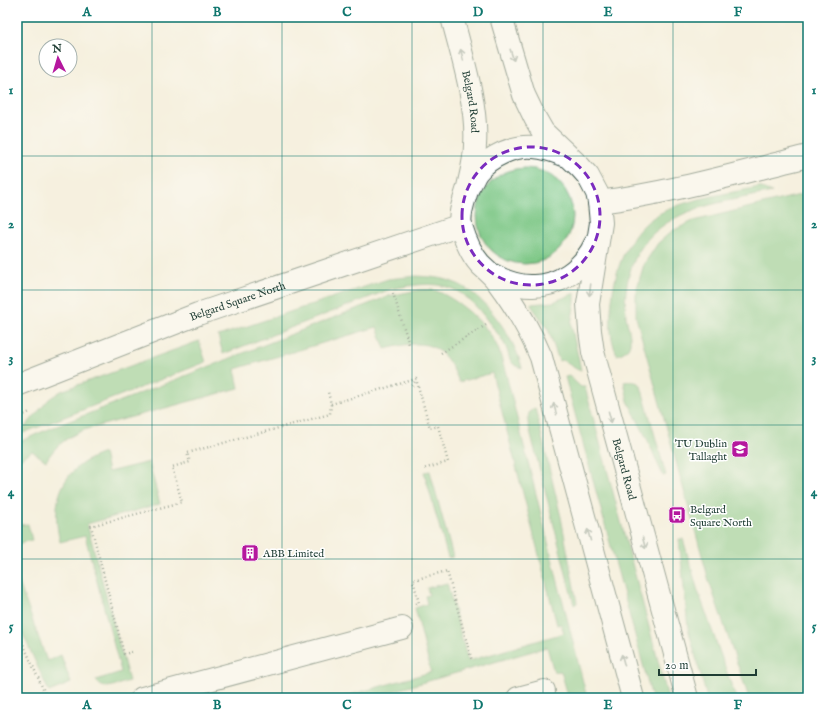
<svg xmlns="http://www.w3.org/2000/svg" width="825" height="715" viewBox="0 0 825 715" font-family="'IM FELL English',serif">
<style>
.green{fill:#7cc684;stroke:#4e825c}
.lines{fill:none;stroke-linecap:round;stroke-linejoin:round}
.minor-casing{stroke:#3f584e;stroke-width:24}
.major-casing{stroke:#3f584e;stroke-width:24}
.path{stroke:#3f584e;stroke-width:2.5;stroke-dasharray:1 3;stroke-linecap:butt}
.minor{stroke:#fff;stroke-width:22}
.major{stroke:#fff;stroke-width:22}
.oneway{stroke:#8f9e9a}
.marked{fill:none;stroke:#7b2cbf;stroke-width:3;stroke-dasharray:8 5;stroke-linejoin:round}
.grid{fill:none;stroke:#0f766e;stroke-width:1;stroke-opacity:0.55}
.labels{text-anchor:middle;stroke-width:3;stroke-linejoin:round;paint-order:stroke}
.street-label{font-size:11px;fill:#1f3d34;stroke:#fff}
.poi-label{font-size:11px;fill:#1f3d34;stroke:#fff;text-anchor:start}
.neatline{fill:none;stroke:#0f766e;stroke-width:1.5}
.grid-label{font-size:13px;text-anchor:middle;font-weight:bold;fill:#0f766e}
</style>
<rect width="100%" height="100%" fill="#fff"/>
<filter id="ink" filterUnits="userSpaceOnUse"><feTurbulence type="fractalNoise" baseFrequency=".025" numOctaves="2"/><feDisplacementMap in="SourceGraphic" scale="8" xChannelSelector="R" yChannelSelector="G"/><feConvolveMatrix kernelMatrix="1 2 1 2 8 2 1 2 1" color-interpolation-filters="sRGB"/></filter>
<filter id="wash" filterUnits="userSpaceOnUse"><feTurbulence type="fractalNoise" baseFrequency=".012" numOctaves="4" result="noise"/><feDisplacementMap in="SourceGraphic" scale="16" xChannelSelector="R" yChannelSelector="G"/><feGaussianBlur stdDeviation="0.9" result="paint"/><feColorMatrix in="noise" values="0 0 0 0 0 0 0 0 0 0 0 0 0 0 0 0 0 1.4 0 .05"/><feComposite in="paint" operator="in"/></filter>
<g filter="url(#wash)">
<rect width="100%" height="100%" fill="#f6f0df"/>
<g class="green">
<circle cx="525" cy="216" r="48"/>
<path d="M 759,187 L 772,192 C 732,201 687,204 655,232 C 631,253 623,285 626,316 C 627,324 631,334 630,343 C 629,350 623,353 617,355 C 608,334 610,315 613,292 C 617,264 629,234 654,217 C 681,199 727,194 759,187 Z"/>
<polygon points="808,193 808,698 749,698 709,581 636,317 636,291 644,264 658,243 672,231 693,221"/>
<path d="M 416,276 C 429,277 441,277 453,282 C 483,292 515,338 522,368 C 507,364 511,357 505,345 C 501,337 495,330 489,323 C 460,281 438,280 391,289 L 223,354 L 218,336 L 388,279 Z"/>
<path d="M 418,290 C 425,290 433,289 439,292 C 461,302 488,325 497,346 C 501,354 502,363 505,370 L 587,698 L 563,698 L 568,696 L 561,671 L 554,672 L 547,647 L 369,698 L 339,698 L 431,672 L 415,608 L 427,604 L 425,596 L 429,595 L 427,588 L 447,583 L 468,661 L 564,633 L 561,624 L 557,625 L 492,373 L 459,382 C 443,341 425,339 385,349 L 377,327 L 235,369 L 239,388 L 84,430 C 67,437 55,446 46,461 L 32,451 L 17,461 L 17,443 L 39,433 L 389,296 Z"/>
<polygon points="575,293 575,302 571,324 581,370 578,370 562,360 559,361 548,329 530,304 553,302"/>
<polygon points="199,341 206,362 18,435 49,399 61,391"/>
<polygon points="569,376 581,387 585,387 668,698 652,698 565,377"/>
<polygon points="630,381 639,383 641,386 666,475 663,476 648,441 628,401 624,382"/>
<path d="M 535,408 L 561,517 L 577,603 L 574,605 L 528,423 C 528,416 528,410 535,408 Z"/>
<path d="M 104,453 L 108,472 L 149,462 L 160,504 L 87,524 L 129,681 C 118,684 102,693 96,680 L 121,672 L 85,536 L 60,542 C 50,501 61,467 104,453 Z"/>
<polygon points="430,471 453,557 448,558 424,472"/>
<polygon points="28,524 32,540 17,544 17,525"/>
<polygon points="679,539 683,539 697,588 736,698 707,698 688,628"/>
<polygon points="17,577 47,661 61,655 71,683 49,692 17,621"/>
</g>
</g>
<g filter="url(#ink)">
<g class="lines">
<defs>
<g id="minor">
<path d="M 599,202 C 670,193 739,173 808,156"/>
<path id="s1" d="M 17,385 L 198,314 L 461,225"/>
<polyline points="142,698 402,628"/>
<polyline points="518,698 544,691"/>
</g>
<g id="major">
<path id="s2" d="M 452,17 C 462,56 478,106 475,145 C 475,159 471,174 468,187 C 465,199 458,213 461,226 C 465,239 471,254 480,264 C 486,270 492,274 497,281 C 515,305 530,330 541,357 L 633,698"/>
<path id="s3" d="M 501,17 L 524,95 L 535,118 L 543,132 L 580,167 L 588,176 L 597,193 L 599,202 L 601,223 L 588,304 L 590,331 L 593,352 L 687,698"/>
<path d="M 469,186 C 472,182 474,176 477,172 C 490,156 514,145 534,147 C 545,148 554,151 564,155"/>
<path d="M 493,275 C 504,281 518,286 531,286 C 558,287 584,268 595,244"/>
</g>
</defs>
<use href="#minor" class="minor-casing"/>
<use href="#major" class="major-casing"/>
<g class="path">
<polyline points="393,293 409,344"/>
<polyline points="441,353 486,325"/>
<polyline points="412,386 416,380"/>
<polyline points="331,404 416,379 430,428 438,426 448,462 423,469"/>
<polyline points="17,418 30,412"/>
<polyline points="416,604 419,603 413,580 447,571 472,661"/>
<polyline points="17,630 47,698"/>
<polyline points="132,652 124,654 91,526 182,502 172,467 190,462 187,453 330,414 331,404 328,392"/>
<polyline points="17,680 25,698"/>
</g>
<use href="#minor" class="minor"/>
<use href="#major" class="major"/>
</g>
<defs><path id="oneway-shaft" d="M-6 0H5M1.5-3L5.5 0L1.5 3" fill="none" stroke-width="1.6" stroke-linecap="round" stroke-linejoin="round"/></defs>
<g class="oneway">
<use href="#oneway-shaft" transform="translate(462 55) rotate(-104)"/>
<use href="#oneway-shaft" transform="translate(512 55) rotate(72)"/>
<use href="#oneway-shaft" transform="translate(590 290) rotate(97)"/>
<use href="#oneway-shaft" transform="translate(555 409) rotate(-105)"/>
<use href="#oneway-shaft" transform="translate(610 417) rotate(75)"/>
<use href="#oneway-shaft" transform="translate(589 535) rotate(-105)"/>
<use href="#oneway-shaft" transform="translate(644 543) rotate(75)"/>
<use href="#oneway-shaft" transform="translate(623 660) rotate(-105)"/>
</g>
</g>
<path d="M0 0H825V715H0ZM462 216a69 69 0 1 1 138 0a69 69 0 1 1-138 0Z" fill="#f6f0df" fill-opacity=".55" fill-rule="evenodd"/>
<path class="marked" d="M462 216a69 69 0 1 1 138 0a69 69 0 1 1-138 0Z"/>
<path class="grid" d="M 152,17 L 152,698M 282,17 L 282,698M 412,17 L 412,698M 543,17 L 543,698M 673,17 L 673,698M 17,156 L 808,156M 17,290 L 808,290M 17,425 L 808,425M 17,559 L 808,559"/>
<defs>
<symbol id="university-square" viewBox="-11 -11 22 22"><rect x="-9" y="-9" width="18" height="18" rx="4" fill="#b5179e" stroke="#fff"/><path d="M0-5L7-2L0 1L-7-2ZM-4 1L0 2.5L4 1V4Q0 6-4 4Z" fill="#fff"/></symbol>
<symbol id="bus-square" viewBox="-11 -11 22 22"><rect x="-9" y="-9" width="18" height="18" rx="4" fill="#b5179e" stroke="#fff"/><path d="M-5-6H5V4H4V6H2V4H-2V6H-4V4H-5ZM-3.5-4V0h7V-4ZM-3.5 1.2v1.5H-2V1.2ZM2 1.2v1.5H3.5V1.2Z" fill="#fff"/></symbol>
<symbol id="building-square" viewBox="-11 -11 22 22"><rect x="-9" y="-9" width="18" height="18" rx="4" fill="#b5179e" stroke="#fff"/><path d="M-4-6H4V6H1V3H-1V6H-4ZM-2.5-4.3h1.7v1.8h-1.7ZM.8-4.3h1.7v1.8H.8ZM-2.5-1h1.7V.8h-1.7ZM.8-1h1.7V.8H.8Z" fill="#fff"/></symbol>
</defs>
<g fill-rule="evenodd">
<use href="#university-square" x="730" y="439" width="20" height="20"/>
<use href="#bus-square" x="667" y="505" width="20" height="20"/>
<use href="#building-square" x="240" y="543" width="20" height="20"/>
</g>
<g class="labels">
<g class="street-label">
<text dy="4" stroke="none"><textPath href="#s2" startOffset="87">Belgard Road</textPath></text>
<text dy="4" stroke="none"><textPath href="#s1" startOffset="236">Belgard Square North</textPath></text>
<text dy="4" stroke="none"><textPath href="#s3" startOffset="487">Belgard Road</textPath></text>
</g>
<g class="poi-label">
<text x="727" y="447" text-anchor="end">TU Dublin<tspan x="727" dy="13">Tallaght</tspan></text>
<text x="690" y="513">Belgard<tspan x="690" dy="13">Square North</tspan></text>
<text x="263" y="557">ABB Limited</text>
</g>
</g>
<rect width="825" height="715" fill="none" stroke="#fff" stroke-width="44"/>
<g transform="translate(58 58) rotate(355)"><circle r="19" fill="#ffffff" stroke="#a5b1ae"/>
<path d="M0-3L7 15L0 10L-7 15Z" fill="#b5179e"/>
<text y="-6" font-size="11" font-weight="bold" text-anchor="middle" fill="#1f3d34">N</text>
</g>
<path d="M659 669v6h97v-6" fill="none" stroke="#1f3d34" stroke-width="2"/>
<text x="665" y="669" font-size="12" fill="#1f3d34" stroke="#ffffff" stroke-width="3" paint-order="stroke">20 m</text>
<rect x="22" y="22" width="781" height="671" class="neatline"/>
<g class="grid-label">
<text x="87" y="16">A</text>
<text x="217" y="16">B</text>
<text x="347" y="16">C</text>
<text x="478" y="16">D</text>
<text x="608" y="16">E</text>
<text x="738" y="16">F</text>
<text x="11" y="94">1</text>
<text x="814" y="94">1</text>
<text x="11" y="228">2</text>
<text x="814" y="228">2</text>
<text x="11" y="362">3</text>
<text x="814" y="362">3</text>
<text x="11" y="496">4</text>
<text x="814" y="496">4</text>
<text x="11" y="630">5</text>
<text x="814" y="630">5</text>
<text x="87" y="709">A</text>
<text x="217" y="709">B</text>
<text x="347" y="709">C</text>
<text x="478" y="709">D</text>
<text x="608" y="709">E</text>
<text x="738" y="709">F</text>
</g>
</svg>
